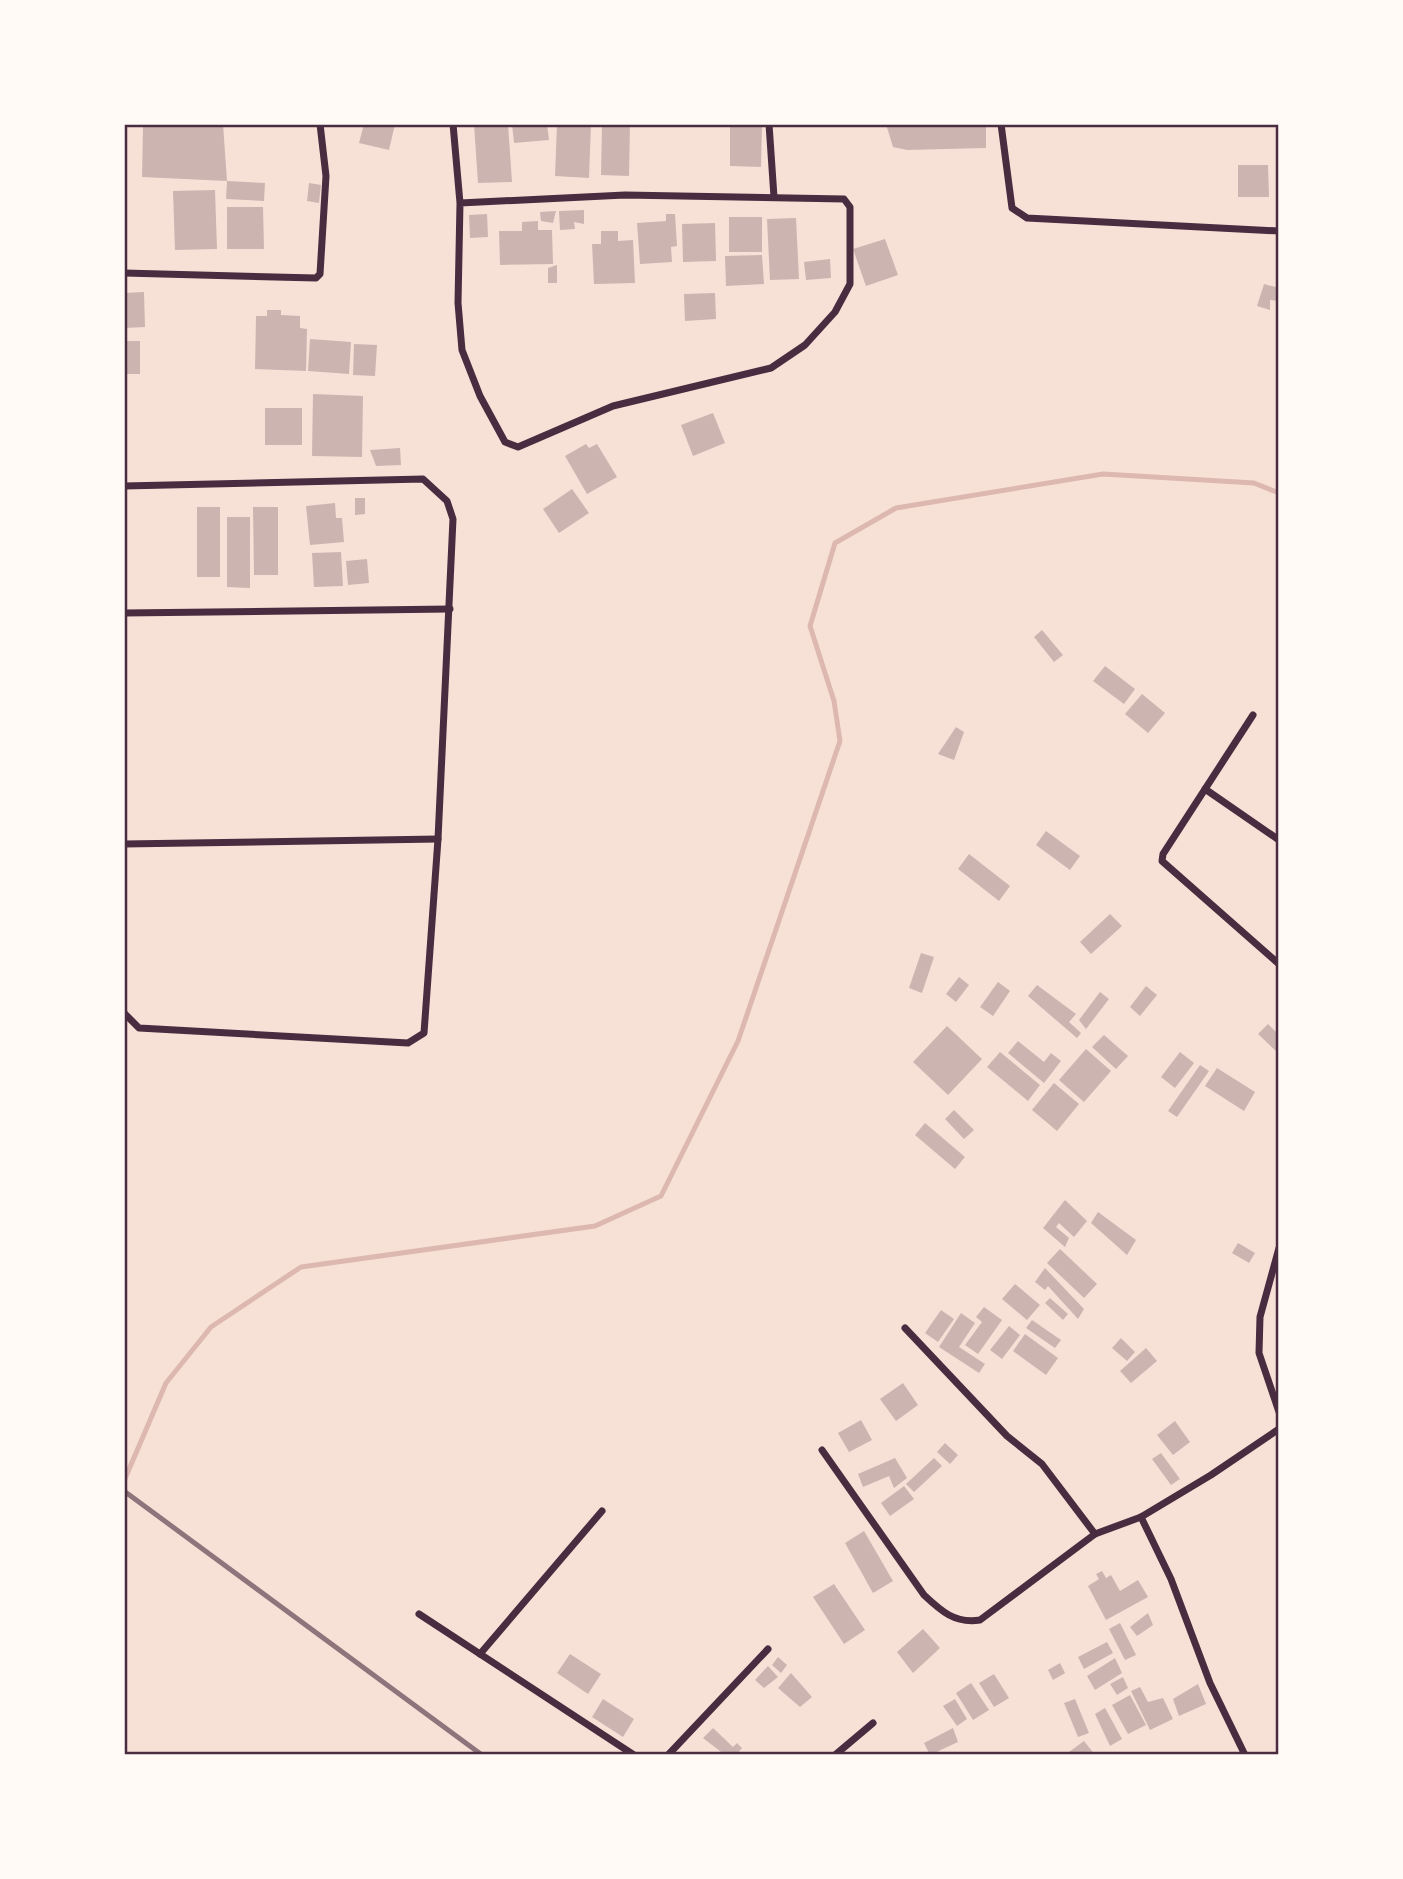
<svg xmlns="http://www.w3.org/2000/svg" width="1403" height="1879" viewBox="0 0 1403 1879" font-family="'Exo 2',sans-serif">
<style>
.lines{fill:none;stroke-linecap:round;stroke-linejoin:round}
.stream{stroke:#dcb8b0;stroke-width:5}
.building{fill:#ccb4b1}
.minor{stroke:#4a2c40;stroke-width:7}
.rail{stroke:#8f747c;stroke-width:5}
.neatline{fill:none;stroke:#4a2c40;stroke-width:2.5}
</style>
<rect width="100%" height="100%" fill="#f7e1d7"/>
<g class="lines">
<polyline class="stream" points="124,1481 166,1383 211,1327 301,1267 595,1226 661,1196 738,1041 840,741 834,701 810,626 835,543 896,508 1103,474 1254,483 1279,493"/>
</g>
<g class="building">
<polygon points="168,124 223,124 227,181 142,177 143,127"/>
<polygon points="364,124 395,124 389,150 359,143"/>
<polygon points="474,124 508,124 512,182 478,183"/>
<polygon points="512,124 547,124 549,140 514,143"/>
<polygon points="557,124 591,124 589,178 555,176"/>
<polygon points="602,124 630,124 629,176 601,175"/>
<polygon points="730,124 762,124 761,167 730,166"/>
<polygon points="886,124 986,124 986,148 907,150 893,147"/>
<polygon points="1238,165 1268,165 1269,197 1238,197"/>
<polygon points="227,181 265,183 264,201 226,199"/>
<polygon points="309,183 321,185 319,203 307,201"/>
<polygon points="215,190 217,249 175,250 173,191"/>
<polygon points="227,207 263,207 264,249 227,249"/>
<polygon points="584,210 584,224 574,222 575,229 560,230 559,211"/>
<polygon points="556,211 553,223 541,221 540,212"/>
<polygon points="487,214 488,237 470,238 469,215"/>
<polygon points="666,214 675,214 677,246 671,247 672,262 640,264 637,223 666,221"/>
<rect x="729" y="217" width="33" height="35"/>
<polygon points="796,218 799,279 770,280 767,219"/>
<polygon points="538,221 538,230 552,230 553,264 500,265 499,231 522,231 522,222"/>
<polygon points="715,223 716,261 683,262 682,224"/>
<polygon points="601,231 618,231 618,241 633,240 635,283 594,284 592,244 601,244"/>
<polygon points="885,239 898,275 866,286 853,249"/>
<polygon points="762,255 764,284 726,286 725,256"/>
<polygon points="830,259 831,278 806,280 804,262"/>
<polygon points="557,265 557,283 548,283 548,268"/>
<polygon points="1264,284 1279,288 1279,301 1270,300 1270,310 1257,306"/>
<polygon points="144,292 145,327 124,328 124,293"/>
<polygon points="715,293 716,319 685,321 684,294"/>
<polygon points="267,310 281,310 281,315 300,316 300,328 307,329 306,371 255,369 256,316 267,316"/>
<polygon points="310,339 351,342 349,374 308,371"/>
<rect x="124" y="341" width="16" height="33"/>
<polygon points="354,344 377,345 375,376 353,375"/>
<polygon points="313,394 363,396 362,457 312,456"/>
<rect x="265" y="408" width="37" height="37"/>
<polygon points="713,413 725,443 693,456 681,425"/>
<polygon points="586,444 589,448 597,444 617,477 587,494 565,456"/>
<polygon points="400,448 401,465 376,466 370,450"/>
<polygon points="572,489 589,513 559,533 543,509"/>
<polygon points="355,498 365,498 365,514 355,515"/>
<polygon points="335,503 336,518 342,518 344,542 310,545 306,506"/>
<rect x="197" y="507" width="23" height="70"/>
<polygon points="253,507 278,507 278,575 254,575"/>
<polygon points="227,517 250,517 250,588 227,587"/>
<polygon points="341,552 343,586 314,587 312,553"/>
<polygon points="367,559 369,583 348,585 346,561"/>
<polygon points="1042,630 1063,655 1054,662 1034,637"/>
<polygon points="1105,666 1135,689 1124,704 1093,681"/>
<polygon points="1142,694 1165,713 1148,733 1125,714"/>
<polygon points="956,727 964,732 954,760 938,754"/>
<polygon points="1046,831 1080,856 1070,870 1036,845"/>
<polygon points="969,854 1010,886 999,901 958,869"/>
<polygon points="1110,914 1122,926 1091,954 1080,942"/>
<polygon points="921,953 934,957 922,993 909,988"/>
<polygon points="959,977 969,985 956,1002 946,994"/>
<polygon points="998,982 1010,991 993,1016 980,1007"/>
<polygon points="1037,985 1076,1014 1069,1022 1081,1033 1077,1038 1028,996"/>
<polygon points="1146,986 1157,995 1140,1016 1130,1007"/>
<polygon points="1100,992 1109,999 1086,1029 1079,1020"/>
<polygon points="1268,1024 1279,1035 1279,1054 1258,1034"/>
<polygon points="947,1026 982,1059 948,1095 913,1062"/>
<polygon points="1104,1035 1128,1056 1116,1069 1092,1047"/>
<polygon points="1018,1041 1044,1062 1051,1053 1061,1061 1044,1083 1008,1053"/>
<polygon points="1086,1049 1111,1071 1084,1102 1059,1080"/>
<polygon points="1000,1052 1040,1085 1028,1101 987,1067"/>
<polygon points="1180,1052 1194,1063 1175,1088 1161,1077"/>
<polygon points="1200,1065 1209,1071 1177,1117 1168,1111"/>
<polygon points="1217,1068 1255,1092 1244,1111 1205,1086"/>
<polygon points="1054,1083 1079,1104 1057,1131 1032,1110"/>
<polygon points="954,1110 974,1130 964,1139 945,1119"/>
<polygon points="925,1123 965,1157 955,1169 915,1135"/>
<polygon points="1065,1200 1087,1221 1074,1237 1059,1223 1056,1227 1069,1238 1065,1247 1043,1228"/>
<polygon points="1098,1212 1136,1240 1127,1255 1091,1223"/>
<polygon points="1238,1243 1255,1253 1249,1263 1232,1253"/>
<polygon points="1060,1249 1097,1284 1084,1298 1047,1263"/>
<polygon points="1045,1268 1084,1309 1078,1319 1048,1286 1045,1290 1035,1282"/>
<polygon points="1015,1284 1040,1305 1027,1320 1002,1299"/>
<polygon points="1050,1298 1068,1314 1063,1320 1045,1303"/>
<polygon points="984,1307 1002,1320 978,1354 965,1345 982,1322 976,1317"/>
<polygon points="941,1310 954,1319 938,1342 925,1333"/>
<polygon points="961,1313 975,1323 959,1347 985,1364 979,1373 939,1347"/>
<polygon points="1032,1320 1061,1340 1055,1348 1026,1328"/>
<polygon points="1009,1326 1020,1335 1002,1359 990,1350"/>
<polygon points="1025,1334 1058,1358 1046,1375 1013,1351"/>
<polygon points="1121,1338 1135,1352 1127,1361 1112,1348"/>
<polygon points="1146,1348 1157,1361 1131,1383 1120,1371"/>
<polygon points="903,1383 918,1405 896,1421 880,1399"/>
<polygon points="861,1420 872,1440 849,1452 838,1433"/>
<polygon points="1175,1421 1190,1442 1173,1455 1157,1435"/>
<polygon points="945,1443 958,1455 950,1464 937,1452"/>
<polygon points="1161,1453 1180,1479 1171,1485 1152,1459"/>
<polygon points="895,1458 907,1478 894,1488 889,1476 863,1487 858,1474"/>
<polygon points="934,1458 942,1466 914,1492 906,1484"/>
<polygon points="904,1486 914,1499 890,1516 881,1503"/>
<polygon points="864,1531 893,1581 873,1593 845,1543"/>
<polygon points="1102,1571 1106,1578 1111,1575 1120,1591 1138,1580 1148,1597 1106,1620 1088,1586 1099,1579 1096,1574"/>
<polygon points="834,1584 865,1630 844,1644 813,1597"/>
<polygon points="1148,1613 1153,1625 1137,1636 1130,1627"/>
<polygon points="1120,1623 1136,1655 1125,1660 1109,1629"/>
<polygon points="923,1629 940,1648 913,1673 897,1652"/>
<polygon points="1107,1642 1113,1653 1084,1669 1078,1657"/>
<polygon points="570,1654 601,1674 588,1694 557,1673"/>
<polygon points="778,1657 787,1665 781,1673 772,1665"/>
<polygon points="1115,1658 1122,1673 1095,1690 1087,1676"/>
<polygon points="1060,1663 1065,1673 1053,1680 1048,1670"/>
<polygon points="768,1666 778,1677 764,1688 755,1680"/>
<polygon points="791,1673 812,1697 800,1707 778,1688"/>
<polygon points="994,1674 1009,1698 994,1707 979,1683"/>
<polygon points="1123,1677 1128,1688 1117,1695 1110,1684"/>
<polygon points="971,1683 989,1710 973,1720 956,1693"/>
<polygon points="1198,1684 1206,1704 1179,1716 1173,1699"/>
<polygon points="1140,1687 1148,1702 1163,1698 1173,1719 1150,1730 1131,1691"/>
<polygon points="1130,1695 1146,1725 1128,1734 1112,1705"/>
<polygon points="603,1699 634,1719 623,1737 592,1717"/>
<polygon points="955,1699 967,1719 957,1726 943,1706"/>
<polygon points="1075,1699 1089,1733 1078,1737 1064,1703"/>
<polygon points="1105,1708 1122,1739 1110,1746 1095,1714"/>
<polygon points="713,1728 733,1747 737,1743 742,1748 736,1755 725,1755 703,1738"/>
<polygon points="953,1728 958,1742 930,1755 924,1743"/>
<polygon points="1084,1741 1095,1755 1071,1755 1069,1752"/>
</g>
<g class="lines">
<g class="minor">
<polyline points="453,124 460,203 458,303 462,350 480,396 505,442 518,447 613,406 771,368 805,345 835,312 850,284 850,207 844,199 625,195 460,203"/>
<polyline points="769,124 774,197"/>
<polyline points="1001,124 1012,208 1027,218 1279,231"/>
<polyline points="124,273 316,278 320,274 326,176 320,124"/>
<polyline points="124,486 423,479 447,501 453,519 438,839 424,1033 408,1043 139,1028 124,1013"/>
<polyline points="124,613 450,609"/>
<polyline points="1253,715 1163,854 1162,861 1279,964"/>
<polyline points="1205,789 1279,840"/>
<polyline points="124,844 438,839"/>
<polyline points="1279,1248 1260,1317 1259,1353 1279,1412"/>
<polyline points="905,1328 1007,1436 1042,1464 1095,1534"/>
<path d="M 822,1450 L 924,1595 C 941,1611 955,1624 980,1620 L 1095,1534 L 1141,1517 L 1211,1475 L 1279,1429"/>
<polyline points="1141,1517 1171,1579 1210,1683 1245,1755"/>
<polyline points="419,1614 634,1755"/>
<polyline points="480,1654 602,1511"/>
<polyline points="668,1755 768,1649"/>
<polyline points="835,1755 873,1723"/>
</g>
<polyline class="rail" points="124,1491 482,1755"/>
</g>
<rect width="1403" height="1879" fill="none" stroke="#fffaf5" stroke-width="252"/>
<rect x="126" y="126" width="1151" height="1627" class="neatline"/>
</svg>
